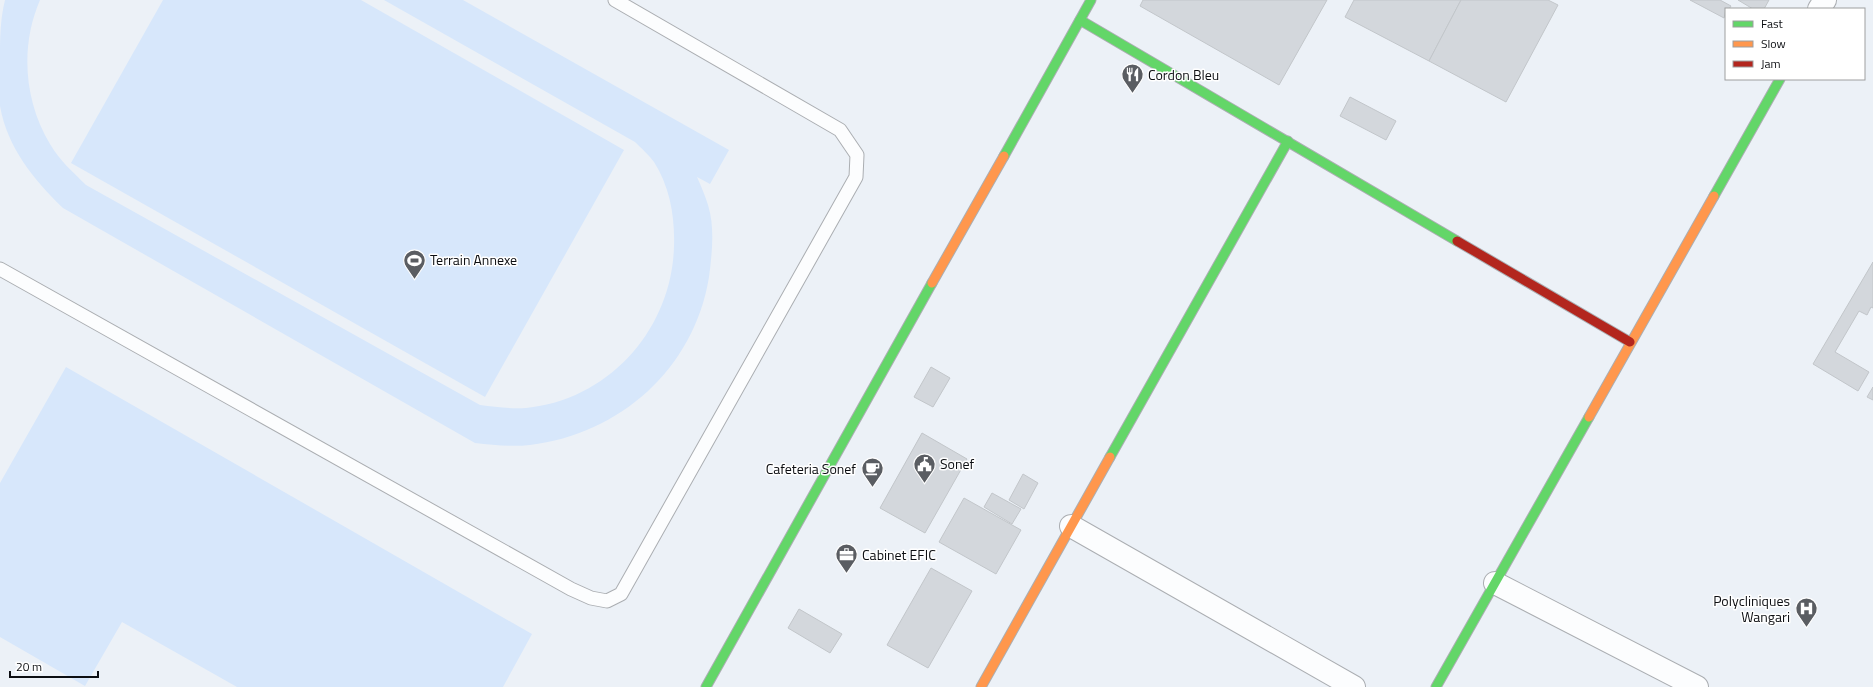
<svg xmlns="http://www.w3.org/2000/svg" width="1873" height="687" viewBox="0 0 1873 687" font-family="'Titillium Web',sans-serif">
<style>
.green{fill:#d7e7fb}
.building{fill:#d3d7dc;stroke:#c2c6ca}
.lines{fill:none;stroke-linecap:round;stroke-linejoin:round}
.lane-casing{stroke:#abaeb2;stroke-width:15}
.street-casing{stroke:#abaeb2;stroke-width:24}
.fast-casing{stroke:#abaeb2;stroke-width:11}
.slow-casing{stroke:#abaeb2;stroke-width:11}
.jam-casing{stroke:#abaeb2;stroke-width:11}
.lane{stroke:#fcfdfe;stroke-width:13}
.street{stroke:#fcfdfe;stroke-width:22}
.fast{stroke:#63d668;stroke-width:9}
.slow{stroke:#ff974d;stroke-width:9}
.jam{stroke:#b3261e;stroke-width:9}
.labels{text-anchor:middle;stroke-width:3;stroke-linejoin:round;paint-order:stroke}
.poi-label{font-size:14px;fill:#0c0e12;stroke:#fff;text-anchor:start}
</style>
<rect width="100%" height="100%" fill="#ecf1f7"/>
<g class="green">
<path d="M 5,0 L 40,0 C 20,46 24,101 50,144 C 59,160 73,172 86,185 L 480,405 C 495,407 510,409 526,408 C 609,400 672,329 674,246 C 675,217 670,187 654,162 C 649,155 641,148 635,142 L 384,0 L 463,0 L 729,150 L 710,184 L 697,177 C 701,186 705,195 708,205 C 715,227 712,254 709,277 C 694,369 620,434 530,445 C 511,447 493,445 475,443 L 63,208 C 34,180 7,147 0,106 C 0,92 0,75 0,60 C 0,40 0,20 5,0 Z"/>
<polygon points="163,0 361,0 624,150 485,397 71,163"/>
<polygon points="66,367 532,634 503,687 237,687 122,622 85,686 0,637 0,483"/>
</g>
<g class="building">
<polygon points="1143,0 1327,0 1279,85 1140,6"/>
<polygon points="1354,0 1461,0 1429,61 1345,17"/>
<polygon points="1461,0 1548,0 1558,5 1506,102 1429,61"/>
<polygon points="1690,0 1720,0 1731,6 1729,9 1726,9 1724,18"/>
<polygon points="1738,0 1769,0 1764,9 1753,9"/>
<polygon points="1350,97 1396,121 1386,140 1340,116"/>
<polygon points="1873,262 1873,308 1871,307 1867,315 1859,311 1835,352 1869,372 1858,391 1813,364"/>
<polygon points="931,367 950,378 933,407 914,397"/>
<polygon points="1873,387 1873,400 1867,397"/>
<polygon points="922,433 967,459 925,533 880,508"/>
<polygon points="1023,474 1038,483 1024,509 1009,500"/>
<polygon points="992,493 1021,509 1012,524 984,507"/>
<polygon points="964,498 1021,530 996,574 939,542"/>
<polygon points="931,568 972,591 928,668 887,645"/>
<polygon points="799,609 842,634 830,653 788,628"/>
</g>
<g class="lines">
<defs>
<polyline id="lane" points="0,269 571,589 591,598 607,601 621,594 856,177 857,155 840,130 615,0"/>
<g id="street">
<polyline points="1819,9 1825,0"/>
<polyline points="1071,526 1354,687"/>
<polyline points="1495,583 1697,687"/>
</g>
<g id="fast">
<polyline points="1080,20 1457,241"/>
<polyline points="1004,156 1091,0"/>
<polyline points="1714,196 1780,79"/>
<polyline points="1110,457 1288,141"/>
<polyline points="706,687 932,283"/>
<polyline points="1436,687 1589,417"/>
</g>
<g id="slow">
<polyline points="932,283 1004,156"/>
<polyline points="1589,417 1714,196"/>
<polyline points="981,687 1110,457"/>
</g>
<polyline id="jam" points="1457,241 1630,342"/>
</defs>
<use href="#lane" class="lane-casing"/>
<use href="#street" class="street-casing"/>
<use href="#fast" class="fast-casing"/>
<use href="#slow" class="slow-casing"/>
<use href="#jam" class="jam-casing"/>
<use href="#lane" class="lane"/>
<use href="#street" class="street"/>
<use href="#fast" class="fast"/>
<use href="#slow" class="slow"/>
<use href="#jam" class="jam"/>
</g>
<defs>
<symbol id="restaurant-pin" viewBox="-11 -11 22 30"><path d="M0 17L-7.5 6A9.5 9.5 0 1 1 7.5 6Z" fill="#5a5d62" stroke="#fff"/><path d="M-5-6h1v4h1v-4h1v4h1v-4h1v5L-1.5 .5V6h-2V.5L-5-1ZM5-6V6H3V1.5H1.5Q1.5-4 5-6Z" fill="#fff"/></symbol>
<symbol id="stadium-pin" viewBox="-11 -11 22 30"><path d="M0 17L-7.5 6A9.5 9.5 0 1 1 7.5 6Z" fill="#5a5d62" stroke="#fff"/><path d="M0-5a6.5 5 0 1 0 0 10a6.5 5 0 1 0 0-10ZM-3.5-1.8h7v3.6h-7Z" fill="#fff"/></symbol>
<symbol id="civic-pin" viewBox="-11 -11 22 30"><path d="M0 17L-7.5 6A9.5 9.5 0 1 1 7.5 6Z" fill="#5a5d62" stroke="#fff"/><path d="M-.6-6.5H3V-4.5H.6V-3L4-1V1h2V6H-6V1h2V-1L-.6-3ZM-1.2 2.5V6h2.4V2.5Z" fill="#fff"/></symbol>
<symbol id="cafe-pin" viewBox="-11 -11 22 30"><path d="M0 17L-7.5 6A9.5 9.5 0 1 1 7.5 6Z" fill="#5a5d62" stroke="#fff"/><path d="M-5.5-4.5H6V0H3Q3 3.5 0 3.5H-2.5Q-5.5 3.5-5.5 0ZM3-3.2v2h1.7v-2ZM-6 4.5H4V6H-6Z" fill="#fff"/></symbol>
<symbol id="office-pin" viewBox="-11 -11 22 30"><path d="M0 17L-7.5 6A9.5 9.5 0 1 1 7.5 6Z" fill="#5a5d62" stroke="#fff"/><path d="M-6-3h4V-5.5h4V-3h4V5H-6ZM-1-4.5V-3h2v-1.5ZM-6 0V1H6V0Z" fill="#fff"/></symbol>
<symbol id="hospital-pin" viewBox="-11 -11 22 30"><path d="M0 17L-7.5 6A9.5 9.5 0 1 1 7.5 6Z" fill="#5a5d62" stroke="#fff"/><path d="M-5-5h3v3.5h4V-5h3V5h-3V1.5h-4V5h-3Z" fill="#fff"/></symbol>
</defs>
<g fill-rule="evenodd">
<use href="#restaurant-pin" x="1120" y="62" width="25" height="34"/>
<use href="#stadium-pin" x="402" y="248" width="25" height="34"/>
<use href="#civic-pin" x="912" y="452" width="25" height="34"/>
<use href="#cafe-pin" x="860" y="456" width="25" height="34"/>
<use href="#office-pin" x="834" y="542" width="25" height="34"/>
<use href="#hospital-pin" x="1794" y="596" width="25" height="34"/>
</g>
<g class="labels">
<g class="poi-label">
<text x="1148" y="80">Cordon Bleu</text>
<text x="430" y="265">Terrain Annexe</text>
<text x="940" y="469">Sonef</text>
<text x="856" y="474" text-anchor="end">Cafeteria Sonef</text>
<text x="862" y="560">Cabinet EFIC</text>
<text x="1790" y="606" text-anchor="end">Polycliniques<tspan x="1790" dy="16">Wangari</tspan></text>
</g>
</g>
<rect x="1725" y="8" width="140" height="72" fill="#ffffff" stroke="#9e9fa0"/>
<rect x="1733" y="21" width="20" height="6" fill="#63d668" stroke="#9e9fa0"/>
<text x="1761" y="28" font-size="12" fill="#0c0e12">Fast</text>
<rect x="1733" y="41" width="20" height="6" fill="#ff974d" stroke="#9e9fa0"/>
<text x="1761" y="48" font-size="12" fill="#0c0e12">Slow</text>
<rect x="1733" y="61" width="20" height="6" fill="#b3261e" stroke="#9e9fa0"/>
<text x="1761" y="68" font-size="12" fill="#0c0e12">Jam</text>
<path d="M10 671v6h88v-6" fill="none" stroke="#0c0e12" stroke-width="2"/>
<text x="16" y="671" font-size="12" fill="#0c0e12" stroke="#ffffff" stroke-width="3" paint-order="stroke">20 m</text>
</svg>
